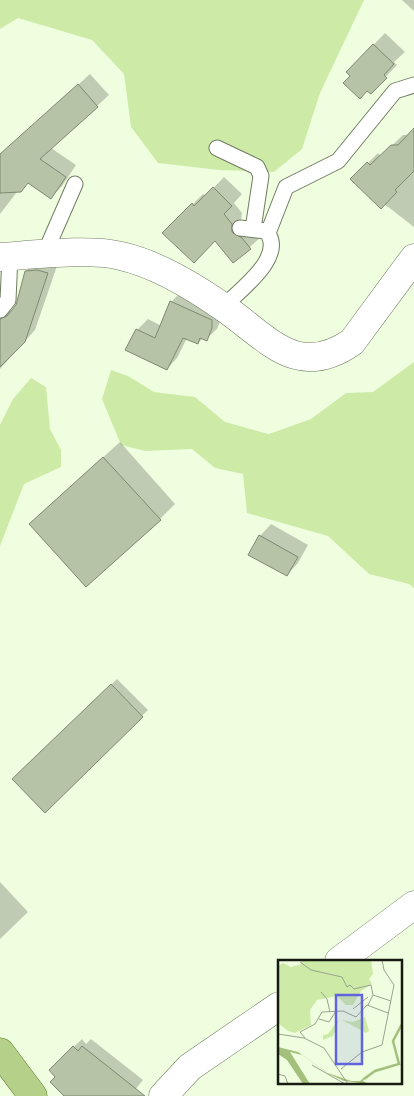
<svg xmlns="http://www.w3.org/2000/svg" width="414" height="1096" viewBox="0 0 414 1096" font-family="'Alegreya Sans',sans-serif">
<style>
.green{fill:#cdeba7}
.shadow{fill:#0003}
.building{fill:#b6c3a7;stroke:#7d8a6f}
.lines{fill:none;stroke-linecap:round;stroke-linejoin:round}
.lane-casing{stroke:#717d63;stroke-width:17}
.street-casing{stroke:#717d63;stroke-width:29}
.primary-casing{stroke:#5d7c2b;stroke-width:29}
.lane{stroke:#fff;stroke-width:15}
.street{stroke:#fff;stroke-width:28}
.primary{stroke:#b5d089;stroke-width:28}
.inset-river{fill:none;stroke:#a2c07c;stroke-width:2.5}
.inset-road{fill:none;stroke:#99a38d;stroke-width:1}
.view{fill:#6164dd;fill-opacity:0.15;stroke:#6164dd;stroke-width:2.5}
.inset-edge{fill:none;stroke:#161a10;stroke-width:2.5}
</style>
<rect width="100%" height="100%" fill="#f0fee0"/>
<g class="green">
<polygon points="0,0 364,0 320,93 302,149 274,172 219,170 158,163 131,127 124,74 92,40 18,18 0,29"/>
<polygon points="414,362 414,588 409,584 369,574 328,536 247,513 243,474 215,468 192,449 145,451 121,445 102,399 111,370 128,376 154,392 195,397 225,422 269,434 311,419 346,393 373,392"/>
<polygon points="31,378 46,387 50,429 61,450 61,467 24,484 0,546 0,425 13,399"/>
</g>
<g class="shadow">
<polygon points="402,0 414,0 414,11"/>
<polygon points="385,33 405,52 394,62 397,65 371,92 347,72"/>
<polygon points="90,74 109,95 51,148 76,165 62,186 51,197 29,182 17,192 0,214 0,156"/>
<polygon points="414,130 414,227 352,179 378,153 381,156 403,135 409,135"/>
<polygon points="224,177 242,194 234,203 242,213 241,220 261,237 233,262 216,240 164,233 203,194 206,196"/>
<polygon points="37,260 58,263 35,330 0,369 0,318 16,307 26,271"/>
<polygon points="182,291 222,317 217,329 206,339 203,338 198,343 187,338 177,358 167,369 137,330 148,319 162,326 171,302"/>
<polygon points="120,442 175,504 160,519 46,509"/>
<polygon points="271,524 308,545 298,563 287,575 260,536"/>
<polygon points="117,679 148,710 45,811 14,779"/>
<polygon points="0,882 28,912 0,939"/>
<polygon points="82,1039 86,1044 91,1039 143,1080 130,1096 65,1096 57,1077 50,1070"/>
</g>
<g class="building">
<polygon points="373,44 394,64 384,75 387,78 371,94 367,91 360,99 343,83 350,76 346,72"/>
<polygon points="78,84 98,107 40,159 66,177 51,199 28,183 21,192 0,193 0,154"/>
<polygon points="414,128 414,171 395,190 397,192 381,209 350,179 367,162 370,165 391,145 398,145"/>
<polygon points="213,187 232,206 224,214 232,224 232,232 242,238 251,249 233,263 215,241 194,263 162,233 192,203 194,206"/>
<polygon points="37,270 48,273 25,342 0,367 0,319 7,316 16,305 25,271"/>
<polygon points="170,301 212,320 212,328 207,341 200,338 198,344 183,338 167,370 125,350 136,329 155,338"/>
<polygon points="103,457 161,520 86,587 29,524"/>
<polygon points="259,535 298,557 287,576 248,555"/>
<polygon points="111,684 143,717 45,813 12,779"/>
<polygon points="73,1046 78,1051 82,1046 145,1096 64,1096 50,1082 55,1077 49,1070"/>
</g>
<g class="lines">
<defs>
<g id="lane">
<polyline points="217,148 257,167 261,176 253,229"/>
<polyline points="268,233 286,187 338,161 395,91 414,85"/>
<polyline points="44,255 75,184"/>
<path d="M 223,307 C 241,289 287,256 266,231 L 240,228"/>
<polyline points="0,310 8,300 10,256"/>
</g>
<g id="street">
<path d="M 0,257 C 31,255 92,248 121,256 C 157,264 193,286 223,307 C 266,336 296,381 352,342 L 414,258"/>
<polyline points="339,961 414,905"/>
<polyline points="163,1096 190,1067 279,1006"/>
</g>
<polyline id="primary" points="0,1052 33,1096"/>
</defs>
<use href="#lane" class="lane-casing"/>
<use href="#street" class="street-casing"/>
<use href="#primary" class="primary-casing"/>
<use href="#lane" class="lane"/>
<use href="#street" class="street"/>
<use href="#primary" class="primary"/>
</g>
<g transform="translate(278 960)">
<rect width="124" height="124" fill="#f0fee0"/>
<path d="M 23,0 L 93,0 L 95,14 L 91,19 L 94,24 L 83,31 L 75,45 L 68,45 L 59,36 L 39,40 L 32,50 L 33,65 L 17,73 L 10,71 L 0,63 L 0,6 L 5,3 L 13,7 L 23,4 ZM 87,57 L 91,71 L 88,73 L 64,60 L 75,62 ZM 61,59 L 55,76 L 45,80 L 45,75 L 50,74 Z" fill="#cdeba7"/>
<path d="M 0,87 L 20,92 L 50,113 L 73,121 L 82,121 L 89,115 L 85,121 L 91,124 L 66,121 L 51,114 L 24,95 L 12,92 L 32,124 L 25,124 L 9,100 L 0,94 Z" fill="#a2c07c"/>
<path class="inset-river" d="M 86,119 L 97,111 L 121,104 L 115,81 L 124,64"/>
<path class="inset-road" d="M 22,2 L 33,10 L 64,17 L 69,27 L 72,25 L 76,29 L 93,25 L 95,35M 43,32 L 49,39 L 52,52M 90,45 L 95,35 L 113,41M 75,49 L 90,37M 41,59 L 51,62 L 58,51M 0,74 L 26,78 L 46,88 L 70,124M 27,78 L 22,72 L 37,64 L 44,52 L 65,51 L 78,57 L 89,45 L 110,53M 34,105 L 67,124M 63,109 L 84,92 L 104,85 L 116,25 L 106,10 L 104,0M 0,114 L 7,116 L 10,124"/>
<path class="view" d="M 58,35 L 84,35 L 84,104 L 58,104 Z"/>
<rect width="124" height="124" class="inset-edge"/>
</g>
</svg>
